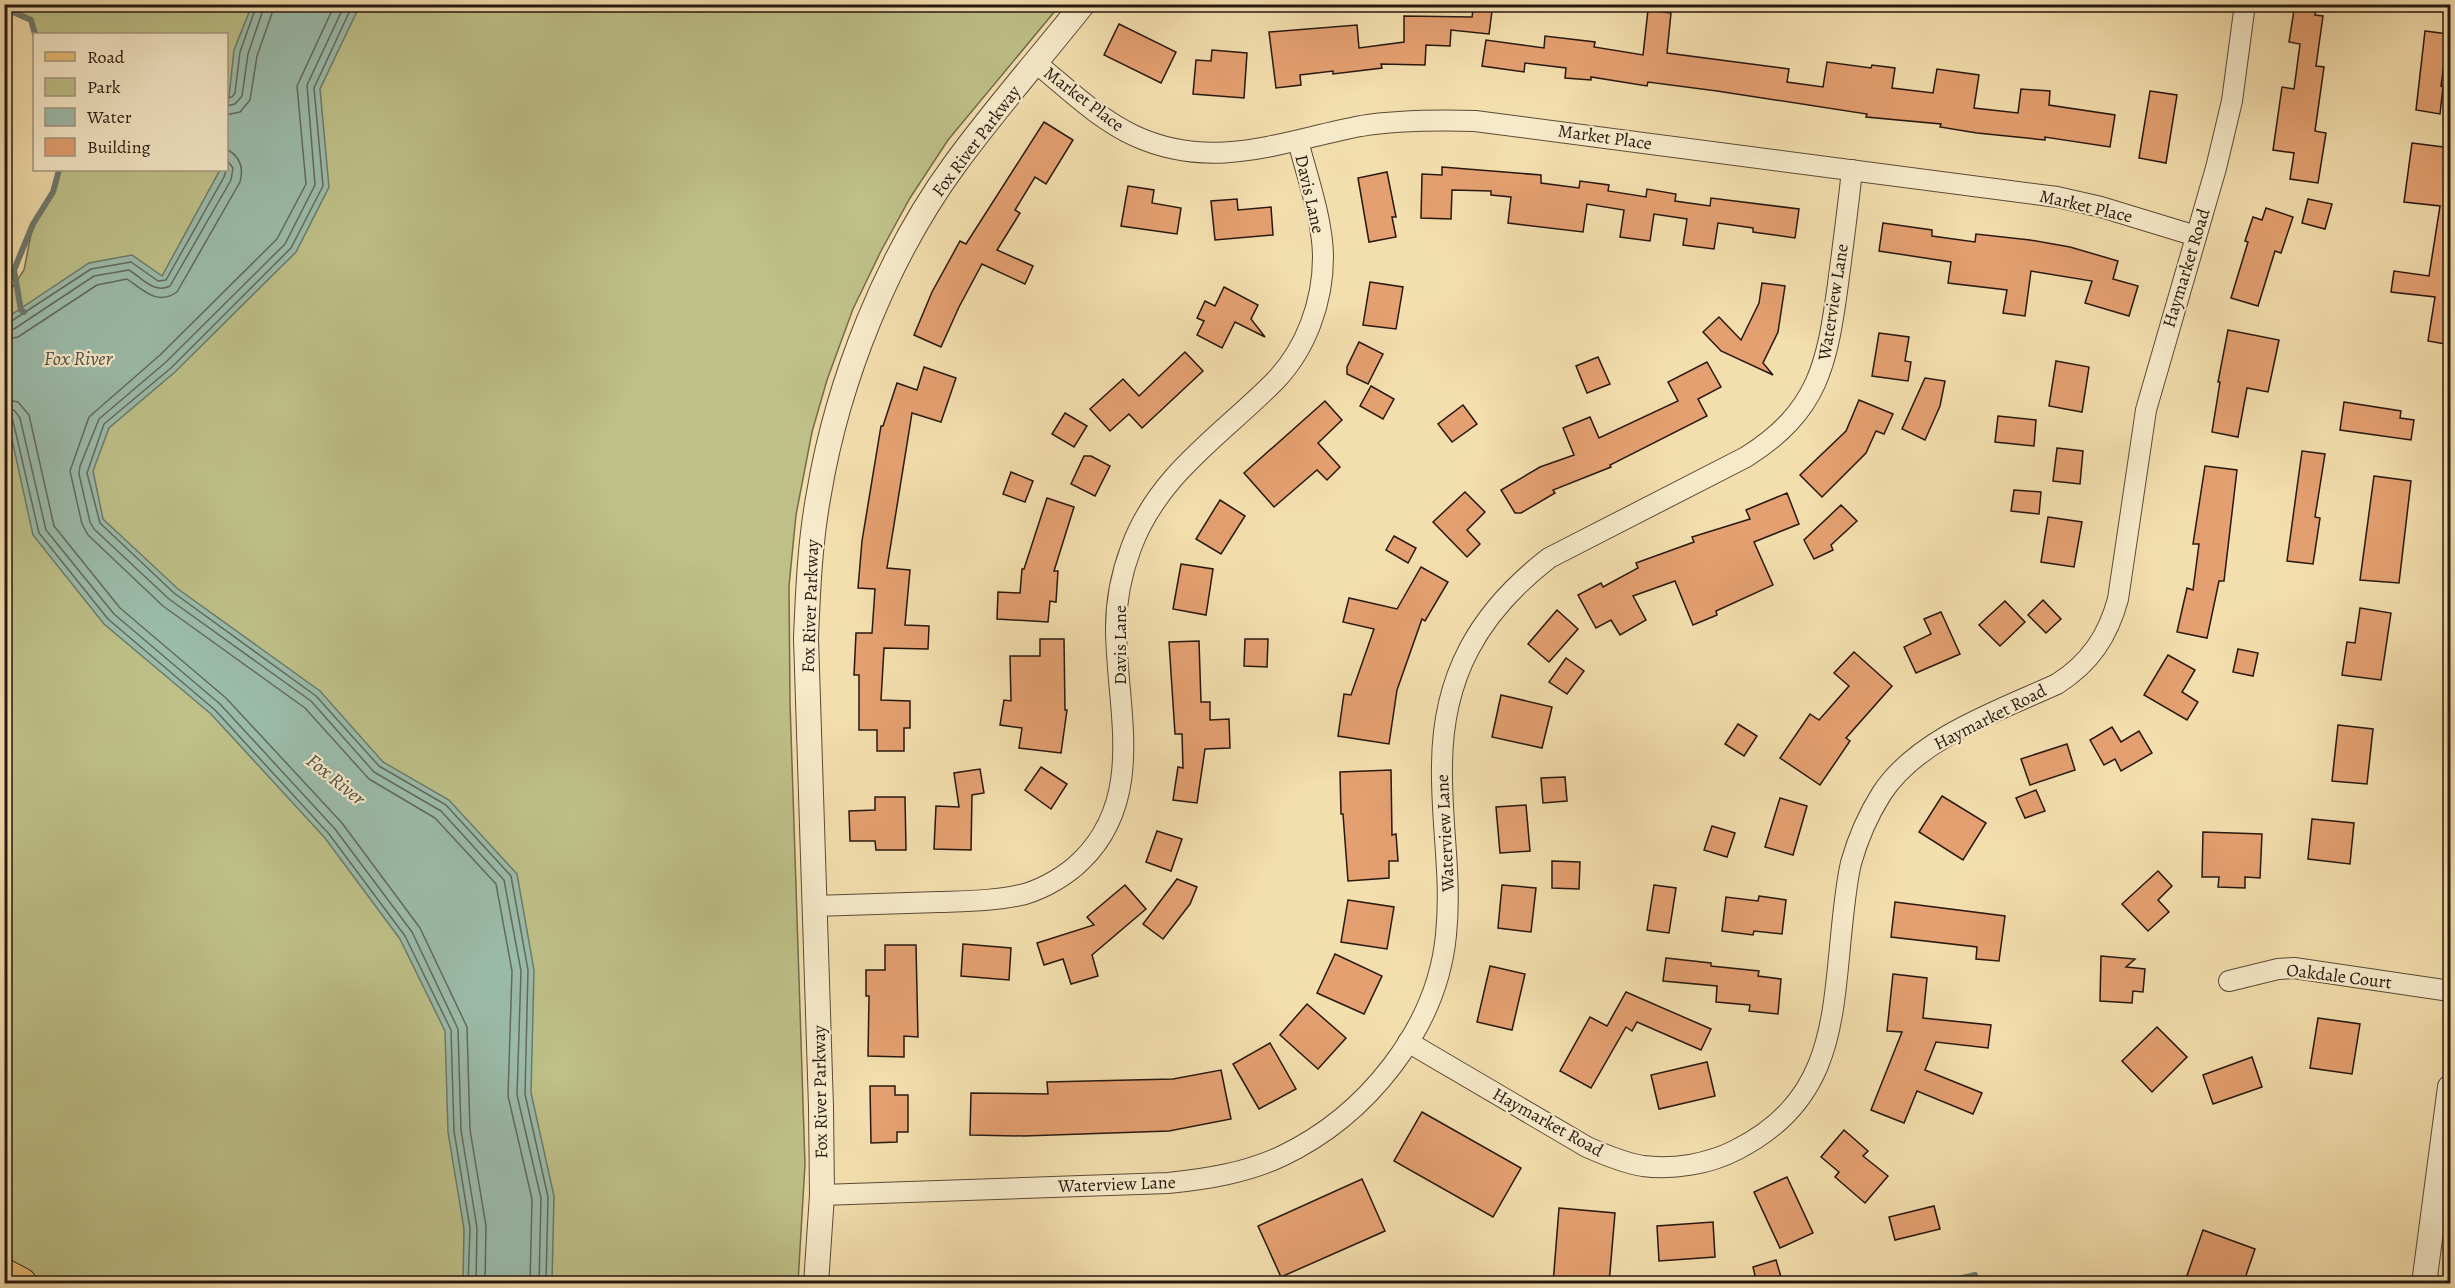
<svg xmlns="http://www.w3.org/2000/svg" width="2455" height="1288" viewBox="0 0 2455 1288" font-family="Alegreya,serif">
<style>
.green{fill:#bec088;stroke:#736c4c;stroke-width:1.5}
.water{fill:#9bbcab;stroke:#6d7a6d;stroke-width:1.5}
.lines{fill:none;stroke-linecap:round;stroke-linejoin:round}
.shore{stroke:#626a5e;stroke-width:1.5}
.stream{stroke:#6d7a6d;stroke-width:6}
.building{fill:#e4a071;stroke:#281810;stroke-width:1.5}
.minor-casing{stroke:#5b4a37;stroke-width:22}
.tertiary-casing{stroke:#5b4a37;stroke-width:26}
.primary-casing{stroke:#281810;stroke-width:34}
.minor{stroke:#f7eaca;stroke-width:20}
.tertiary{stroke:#f7eaca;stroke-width:24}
.primary{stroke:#eabf76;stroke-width:32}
.labels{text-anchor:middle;stroke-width:4.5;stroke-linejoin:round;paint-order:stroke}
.street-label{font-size:18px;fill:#281810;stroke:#f7eaca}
.water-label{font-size:20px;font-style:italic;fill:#505146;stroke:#f7eaca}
</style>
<rect width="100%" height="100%" fill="#f3dead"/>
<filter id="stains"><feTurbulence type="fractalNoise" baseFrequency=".00333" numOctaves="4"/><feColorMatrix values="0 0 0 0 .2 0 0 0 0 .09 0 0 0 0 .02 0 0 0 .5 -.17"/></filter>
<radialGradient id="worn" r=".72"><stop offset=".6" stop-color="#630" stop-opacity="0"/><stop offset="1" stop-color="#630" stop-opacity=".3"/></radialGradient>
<polygon class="green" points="4,5 1060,5 948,140 910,198 881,251 853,309 827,380 812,432 796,515 789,586 790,702 805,1164 798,1283 49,1284 5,1260 5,298 24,270 33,224 53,192 59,170 226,170 226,34 35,34 31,20 5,8"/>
<polygon class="water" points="252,5 360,5 320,89 329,187 296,252 175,372 109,428 93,471 103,519 178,589 320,691 383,762 449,800 517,874 534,970 531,1093 554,1196 552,1283 463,1283 464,1229 448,1132 445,1031 400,939 325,838 211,714 104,624 33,535 5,408 5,319 89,263 132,255 162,276 220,170 226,170 227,115 234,50"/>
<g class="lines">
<g class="shore">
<polyline points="335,4 297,86 306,184 277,239 160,355 89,417 70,471 82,524 88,535 163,606 305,708 369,779 435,818 496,884 512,971 508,1096 532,1199 530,1284"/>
<polyline points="345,4 307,85 315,185 285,244 166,362 99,419 80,466 79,474 90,522 94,529 169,599 311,701 374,772 441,811 504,880 521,971 517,1095 541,1198 539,1284"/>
<polyline points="353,4 314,88 323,186 291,248 171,368 104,424 87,473 100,523 174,593 316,696 379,766 446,805 511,876 528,970 525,1094 548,1197 546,1284"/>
<polyline points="226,98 232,97 235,93 240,52 257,4"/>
<polyline points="226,106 235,104 242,96 248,54 265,4"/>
<polyline points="226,115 240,112 250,100 257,56 272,13 274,4"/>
<polyline points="4,323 10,322 91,269 131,262 158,281 166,280 224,177 226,170"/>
<path d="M 4,331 L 14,329 L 94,276 L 129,270 C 142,278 154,294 170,286 L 231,180 L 233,168 L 226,159"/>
<path d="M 4,340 L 18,337 L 97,285 L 127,279 C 143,290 157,306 177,292 L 240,182 C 244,167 240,156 226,149"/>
<polyline points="4,399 18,402 29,415 54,526 120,608 226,698 342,823 420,928 467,1027 470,1130 486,1226 485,1284"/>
<polyline points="4,408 14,410 20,418 46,530 114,614 220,704 335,829 412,932 458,1029 461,1130 477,1228 476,1284"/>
<polyline points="4,415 10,416 13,421 39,533 108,619 215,710 329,834 405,936 451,1030 454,1131 470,1228 468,1284"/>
</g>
<g class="stream">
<polyline points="4,8 31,20 35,34"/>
<polyline points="24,312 21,310 14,270 33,224 53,192 59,170"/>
<polyline points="1938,1284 1975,1275"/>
</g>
</g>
<g class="building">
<polygon points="2295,4 2317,4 2315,15 2323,16 2316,66 2324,67 2315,131 2326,133 2318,183 2290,179 2294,153 2273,150 2282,87 2294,89 2300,44 2289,42"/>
<polygon points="1473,10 1492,11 1489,34 1451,30 1450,46 1426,45 1425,65 1381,64 1382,68 1333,74 1333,71 1300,75 1301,85 1276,88 1269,32 1357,25 1359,48 1404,42 1404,16 1472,17"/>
<polygon points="1648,10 1671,13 1667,53 1789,69 1787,82 1823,87 1827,62 1871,68 1872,65 1895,68 1892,88 1933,93 1937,69 1979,75 1974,108 2018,113 2021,89 2050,91 2049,105 2115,115 2110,147 2045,137 2045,140 1977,133 1940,127 1941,124 1866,117 1867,114 1717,91 1648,82 1647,86 1591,77 1591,80 1565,78 1566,68 1525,63 1524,72 1482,66 1486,40 1544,48 1545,36 1595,42 1594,47 1643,55"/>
<polygon points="1119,24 1176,52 1161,83 1104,55"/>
<polygon points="2425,31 2448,34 2441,86 2443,87 2440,114 2416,110"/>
<polygon points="1212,50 1247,53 1244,98 1193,94 1196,60 1211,61"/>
<polygon points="2150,91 2177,95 2166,163 2139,158"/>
<polygon points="1044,122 1073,140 1046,184 1035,177 1015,210 1020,213 997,250 1033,266 1025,284 982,264 959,307 941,347 914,335 932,292 960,241 966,244"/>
<polygon points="2412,143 2451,148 2451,345 2428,341 2435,297 2391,292 2394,271 2429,276 2440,206 2404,202"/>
<polygon points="1442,167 1541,175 1541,183 1579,188 1580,181 1609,185 1608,191 1646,197 1647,189 1676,194 1675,201 1710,206 1711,198 1799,209 1795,238 1753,232 1753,228 1718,223 1714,249 1683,245 1687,219 1654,214 1650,241 1620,237 1624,210 1587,204 1583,232 1508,223 1511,197 1491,195 1491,191 1452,190 1451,219 1421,218 1422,174 1442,175"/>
<polygon points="1387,172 1396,217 1392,217 1396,237 1369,242 1358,178"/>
<polygon points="1128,186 1154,190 1152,203 1181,208 1177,234 1121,226"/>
<polygon points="1237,199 1238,210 1271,207 1273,235 1215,240 1211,201"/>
<polygon points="2308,199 2332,204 2325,229 2302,223"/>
<polygon points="2266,208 2293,217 2281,253 2275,251 2258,306 2231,298 2248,242 2245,241 2253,217 2262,220"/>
<polygon points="1883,223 1932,230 1932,236 1975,242 1976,234 2030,240 2070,247 2118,261 2113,279 2138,286 2129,316 2085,303 2092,281 2031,271 2025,316 2003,313 2007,290 1948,283 1951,262 1879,251"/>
<polygon points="1370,282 1403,287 1396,329 1363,325"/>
<polygon points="1762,283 1785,286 1778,332 1763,363 1773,375 1721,351 1703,332 1719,317 1741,340 1759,303"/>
<polygon points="1224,287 1258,305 1251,319 1265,337 1235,322 1222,348 1197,335 1204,321 1197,318 1205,301 1215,306"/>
<polygon points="2228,330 2279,340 2268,392 2247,388 2238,437 2212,432 2220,382 2218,382"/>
<polygon points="1879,333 1909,337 1905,361 1911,362 1908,381 1872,376"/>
<polygon points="1359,342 1383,354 1368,384 1347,374 1347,367"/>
<polygon points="1185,352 1203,371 1142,428 1129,414 1110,431 1090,409 1123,379 1139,396"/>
<polygon points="1598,357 1610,384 1587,393 1576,366"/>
<polygon points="2056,361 2089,367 2082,412 2049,406"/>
<polygon points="1707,362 1721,387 1698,399 1707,416 1610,465 1611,467 1553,490 1555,493 1521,513 1515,513 1501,490 1540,467 1574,455 1563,428 1590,417 1599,438 1678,401 1668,382"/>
<polygon points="924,367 956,378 941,422 912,413 887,568 910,570 905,625 929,626 928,649 884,648 881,700 910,701 910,728 904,728 904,751 877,751 877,730 859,730 859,675 854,675 856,633 872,633 875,589 858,588 862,541 881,426 883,426 897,383 917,390"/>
<polygon points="1925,378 1945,381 1940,406 1925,440 1902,429"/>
<polygon points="1371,386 1394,399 1383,419 1360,406"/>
<polygon points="1859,400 1893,414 1884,434 1876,431 1866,453 1822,497 1800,475 1846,431"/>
<polygon points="1325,401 1342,420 1318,443 1340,467 1327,480 1317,470 1274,507 1244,473"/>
<polygon points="2344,402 2401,411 2400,418 2414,420 2411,440 2340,430"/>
<polygon points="1463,405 1477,424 1452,442 1438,424"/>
<polygon points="1065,413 1087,426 1074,447 1052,434"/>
<polygon points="1998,416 2036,420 2034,446 1995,442"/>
<polygon points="2057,448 2083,451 2080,484 2053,481"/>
<polygon points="2302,451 2325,454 2315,517 2320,518 2313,564 2287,561"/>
<polygon points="1084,456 1091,456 1110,466 1095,496 1071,484"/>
<polygon points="2205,466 2237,470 2224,581 2219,581 2207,638 2177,632 2187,588 2193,590 2199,544 2193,544"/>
<polygon points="1011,472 1033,481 1025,502 1003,494"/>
<polygon points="2374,476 2411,481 2399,583 2360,580"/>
<polygon points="2014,490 2041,492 2039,514 2011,511"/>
<polygon points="1465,492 1485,512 1467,530 1480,544 1467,557 1433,522"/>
<polygon points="1787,493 1799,524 1754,542 1773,585 1716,611 1717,615 1693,625 1675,581 1633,596 1646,620 1620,635 1611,620 1596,628 1578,595 1601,583 1603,587 1638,568 1636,563 1694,542 1692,537 1750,519 1746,510"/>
<polygon points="1047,498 1074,507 1054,571 1058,571 1056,602 1050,601 1048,622 997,619 998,592 1020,593 1022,569 1024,569"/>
<polygon points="1220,500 1245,516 1221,554 1196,539"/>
<polygon points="1841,505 1857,521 1831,545 1833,550 1814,559 1804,540"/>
<polygon points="2048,517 2082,522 2074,567 2041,562"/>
<polygon points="1394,536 1416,548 1408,563 1386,550"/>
<polygon points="1181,564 1213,569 1206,615 1173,609"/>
<polygon points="1421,567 1448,582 1425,621 1422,619 1397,690 1389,744 1338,736 1344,694 1351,695 1374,629 1343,622 1349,598 1397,609"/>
<polygon points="2043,600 2061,619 2046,633 2028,615"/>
<polygon points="2005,601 2025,622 2000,646 1979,625"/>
<polygon points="2360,608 2391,613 2381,680 2342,675 2347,642 2355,643"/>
<polygon points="1557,610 1578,629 1549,662 1528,644"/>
<polygon points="1941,612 1960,654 1916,673 1904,647 1931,634 1924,619"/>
<polygon points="1040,639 1064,639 1065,710 1067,710 1061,753 1019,748 1022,728 1000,725 1004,700 1011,701 1010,656 1040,656"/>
<polygon points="1245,639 1268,639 1267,667 1244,666"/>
<polygon points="1199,641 1201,702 1210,702 1210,720 1229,719 1230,748 1205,749 1197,803 1173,800 1178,767 1183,768 1182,734 1175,734 1169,642"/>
<polygon points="2238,649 2258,653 2253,676 2233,672"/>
<polygon points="1854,652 1892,686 1846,738 1850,741 1820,785 1780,758 1810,714 1819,720 1849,686 1834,673"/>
<polygon points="2168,655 2195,670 2182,692 2198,702 2187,720 2144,695"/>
<polygon points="1566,658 1584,671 1567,694 1549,682"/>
<polygon points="1501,695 1552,707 1542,748 1492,737"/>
<polygon points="1738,724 1757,736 1744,756 1725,744"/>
<polygon points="2338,725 2373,729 2367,784 2332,781"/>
<polygon points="2112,727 2121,742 2139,731 2152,753 2121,771 2115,759 2104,765 2090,740"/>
<polygon points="2067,744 2075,770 2030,785 2021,759"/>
<polygon points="1041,767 1067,784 1051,809 1025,790"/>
<polygon points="980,769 984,793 972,795 971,850 934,849 936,806 959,807 954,773"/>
<polygon points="1391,770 1392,835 1396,834 1398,861 1389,861 1389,878 1348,881 1343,814 1341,814 1340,772"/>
<polygon points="1565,777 1567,801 1543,803 1541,778"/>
<polygon points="2036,790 2045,811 2025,818 2016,798"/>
<polygon points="1942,796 1986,823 1963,860 1919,832"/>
<polygon points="875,797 905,797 906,850 876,850 875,841 850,841 849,811 875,810"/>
<polygon points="1780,798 1807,806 1793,855 1765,847"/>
<polygon points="1526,805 1530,851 1500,853 1496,807"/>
<polygon points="2312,819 2354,823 2350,864 2308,859"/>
<polygon points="1712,826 1735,833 1727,857 1704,850"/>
<polygon points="1157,831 1182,839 1171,871 1146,862"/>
<polygon points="2203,832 2262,834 2260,878 2245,877 2245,888 2218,887 2219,877 2202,877"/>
<polygon points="1552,861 1580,862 1579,889 1552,888"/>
<polygon points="2158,871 2172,886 2158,900 2169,912 2148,931 2122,904"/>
<polygon points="1177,879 1197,887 1190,904 1163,939 1143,924"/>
<polygon points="1125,885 1146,909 1092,955 1098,976 1071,984 1063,959 1044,965 1037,943 1094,925 1087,917"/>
<polygon points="1502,885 1536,888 1531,932 1498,928"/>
<polygon points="1654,885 1676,888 1669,933 1647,930"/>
<polygon points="1759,896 1786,900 1782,934 1754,931 1753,935 1722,931 1726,897 1758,901"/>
<polygon points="1348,900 1394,907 1387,949 1341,942"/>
<polygon points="1895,902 2005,916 1999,961 1976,959 1977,947 1891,937"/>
<polygon points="963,944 1011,948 1009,980 961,976"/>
<polygon points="885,945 916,945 918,1037 904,1036 904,1057 868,1056 869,996 866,996 866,970 885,970"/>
<polygon points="1335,954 1382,976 1364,1014 1317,993"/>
<polygon points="2101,956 2135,959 2126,967 2145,969 2143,992 2133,991 2132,1003 2100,1001"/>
<polygon points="1666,958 1711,963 1711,966 1759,971 1758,976 1781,979 1778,1014 1749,1011 1750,1005 1716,1002 1717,986 1663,981"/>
<polygon points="1490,966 1525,974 1512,1030 1477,1022"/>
<polygon points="1893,974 1927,978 1923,1018 1991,1025 1988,1048 1936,1042 1925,1070 1982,1093 1973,1114 1917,1091 1904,1123 1871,1110 1902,1032 1887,1031"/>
<polygon points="1626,992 1711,1029 1701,1050 1637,1022 1632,1031 1626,1027 1591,1088 1560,1071 1590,1017 1607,1026"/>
<polygon points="1307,1004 1346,1038 1318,1069 1280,1035"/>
<polygon points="2318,1018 2360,1024 2352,1074 2310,1068"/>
<polygon points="2157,1027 2187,1057 2152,1092 2122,1061"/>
<polygon points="1270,1043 1296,1089 1259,1109 1233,1064"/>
<polygon points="2252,1057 2262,1087 2213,1104 2203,1075"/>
<polygon points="1707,1062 1715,1096 1659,1109 1651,1075"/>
<polygon points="1221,1070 1231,1119 1169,1131 1024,1136 970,1135 971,1093 1048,1094 1047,1082 1173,1079"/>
<polygon points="870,1086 895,1086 895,1095 908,1095 908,1132 897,1132 897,1142 871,1143"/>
<polygon points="1422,1112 1521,1168 1493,1217 1394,1161"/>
<polygon points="1844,1130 1868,1151 1863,1156 1888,1176 1865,1203 1835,1177 1839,1172 1821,1157"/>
<polygon points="1787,1177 1813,1233 1780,1248 1754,1192"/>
<polygon points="1362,1179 1385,1231 1281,1277 1258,1226"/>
<polygon points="1934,1206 1940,1229 1895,1240 1889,1217"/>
<polygon points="1559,1208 1615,1213 1609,1284 1553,1284"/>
<polygon points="1713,1222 1715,1257 1659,1261 1657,1226"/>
<polygon points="2203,1230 2255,1249 2243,1284 2184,1284"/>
<polygon points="1776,1260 1783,1284 1757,1284 1753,1267"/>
</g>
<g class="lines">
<defs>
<g id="minor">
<path d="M 1036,63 C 1067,88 1098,119 1135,136 C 1214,172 1282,141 1361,126 C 1399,120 1437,120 1475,121 L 2057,197 L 2101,207 L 2196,236"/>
<path d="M 814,906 C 856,905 897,903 939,902 C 968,901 997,901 1025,894 C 1045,888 1067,875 1081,861 C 1147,797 1116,707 1116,628 C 1116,602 1122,572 1131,548 C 1158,474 1222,435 1275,381 C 1306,349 1323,302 1323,257 C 1323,221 1307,176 1298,141"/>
<polyline points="2229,981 2278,969 2294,968 2450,991"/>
<path d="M 1408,1042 L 1587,1147 C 1605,1155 1624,1163 1643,1166 C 1673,1170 1709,1164 1736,1150 C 1837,1099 1832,1015 1843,917 C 1845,899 1847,880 1851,863 C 1858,838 1868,815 1882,793 C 1918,738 2000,710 2057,684 C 2090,663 2108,636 2118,599 L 2146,410 L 2216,168 L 2232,101 L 2245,4"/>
<path d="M 822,1195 L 1168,1183 C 1207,1179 1246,1173 1282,1156 C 1366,1116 1437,1029 1446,935 C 1452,877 1441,824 1442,767 C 1442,677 1478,613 1549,558 L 1746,457 C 1819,411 1827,364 1838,284 C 1843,246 1848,208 1852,170"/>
<polyline points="2435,1198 2450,1200"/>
</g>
<g id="tertiary">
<path d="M 816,1284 L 822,1195 L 821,1107 L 806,638 C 808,589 810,541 819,493 C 838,380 887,257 955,164 C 995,109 1041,57 1083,4"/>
<polyline points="2424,1284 2450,1087"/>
</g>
<polyline id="primary" points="4,1275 21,1284"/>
</defs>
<use href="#minor" class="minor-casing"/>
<use href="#tertiary" class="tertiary-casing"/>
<use href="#primary" class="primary-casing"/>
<use href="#minor" class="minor"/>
<use href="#tertiary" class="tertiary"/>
<use href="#primary" class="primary"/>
</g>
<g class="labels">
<g class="street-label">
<text transform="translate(1084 99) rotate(37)" y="6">Market Place</text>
<text transform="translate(1605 137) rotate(8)" y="6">Market Place</text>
<text transform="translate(976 141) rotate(-53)" y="6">Fox River Parkway</text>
<text transform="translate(1310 194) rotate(77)" y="6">Davis Lane</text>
<text transform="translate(2086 206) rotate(13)" y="6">Market Place</text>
<text transform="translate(2186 268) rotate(-73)" y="6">Haymarket Road</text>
<text transform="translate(1833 302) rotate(-81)" y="6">Waterview Lane</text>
<text transform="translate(810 606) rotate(-88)" y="6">Fox River Parkway</text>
<text transform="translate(1120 645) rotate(-90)" y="6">Davis Lane</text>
<text transform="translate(1990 717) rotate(-27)" y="6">Haymarket Road</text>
<text transform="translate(1445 833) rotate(-93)" y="6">Waterview Lane</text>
<text transform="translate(2339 976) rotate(7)" y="6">Oakdale Court</text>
<text transform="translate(820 1092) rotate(-91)" y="6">Fox River Parkway</text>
<text transform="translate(1548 1122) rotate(29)" y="6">Haymarket Road</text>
<text transform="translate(1117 1184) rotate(-2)" y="6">Waterview Lane</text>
</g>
<g class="water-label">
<text x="78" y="365">Fox River</text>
<text transform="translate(336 779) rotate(39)" y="7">Fox River</text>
</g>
</g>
<rect width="2455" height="1288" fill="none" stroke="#f3dead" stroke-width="24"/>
<rect x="6" y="6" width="2443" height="1276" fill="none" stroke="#281810" stroke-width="3"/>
<rect x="12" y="12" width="2431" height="1264" fill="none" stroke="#281810" stroke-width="1.5"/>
<rect x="33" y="33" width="195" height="138" fill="#f7eaca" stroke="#a49680" stroke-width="1.5"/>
<rect x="45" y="52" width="30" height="9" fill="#eabf76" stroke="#a49680" stroke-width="1.5"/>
<text x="87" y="63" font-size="18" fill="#281810">Road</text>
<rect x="45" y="78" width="30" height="18" fill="#bec088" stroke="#a49680" stroke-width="1.5"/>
<text x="87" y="93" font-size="18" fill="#281810">Park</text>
<rect x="45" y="108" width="30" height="18" fill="#9bbcab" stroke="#a49680" stroke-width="1.5"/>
<text x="87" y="123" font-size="18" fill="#281810">Water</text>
<rect x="45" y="138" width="30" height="18" fill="#e4a071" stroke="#a49680" stroke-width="1.5"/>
<text x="87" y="153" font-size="18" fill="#281810">Building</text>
<rect width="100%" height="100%" filter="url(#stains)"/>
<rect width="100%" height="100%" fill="url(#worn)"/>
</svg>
